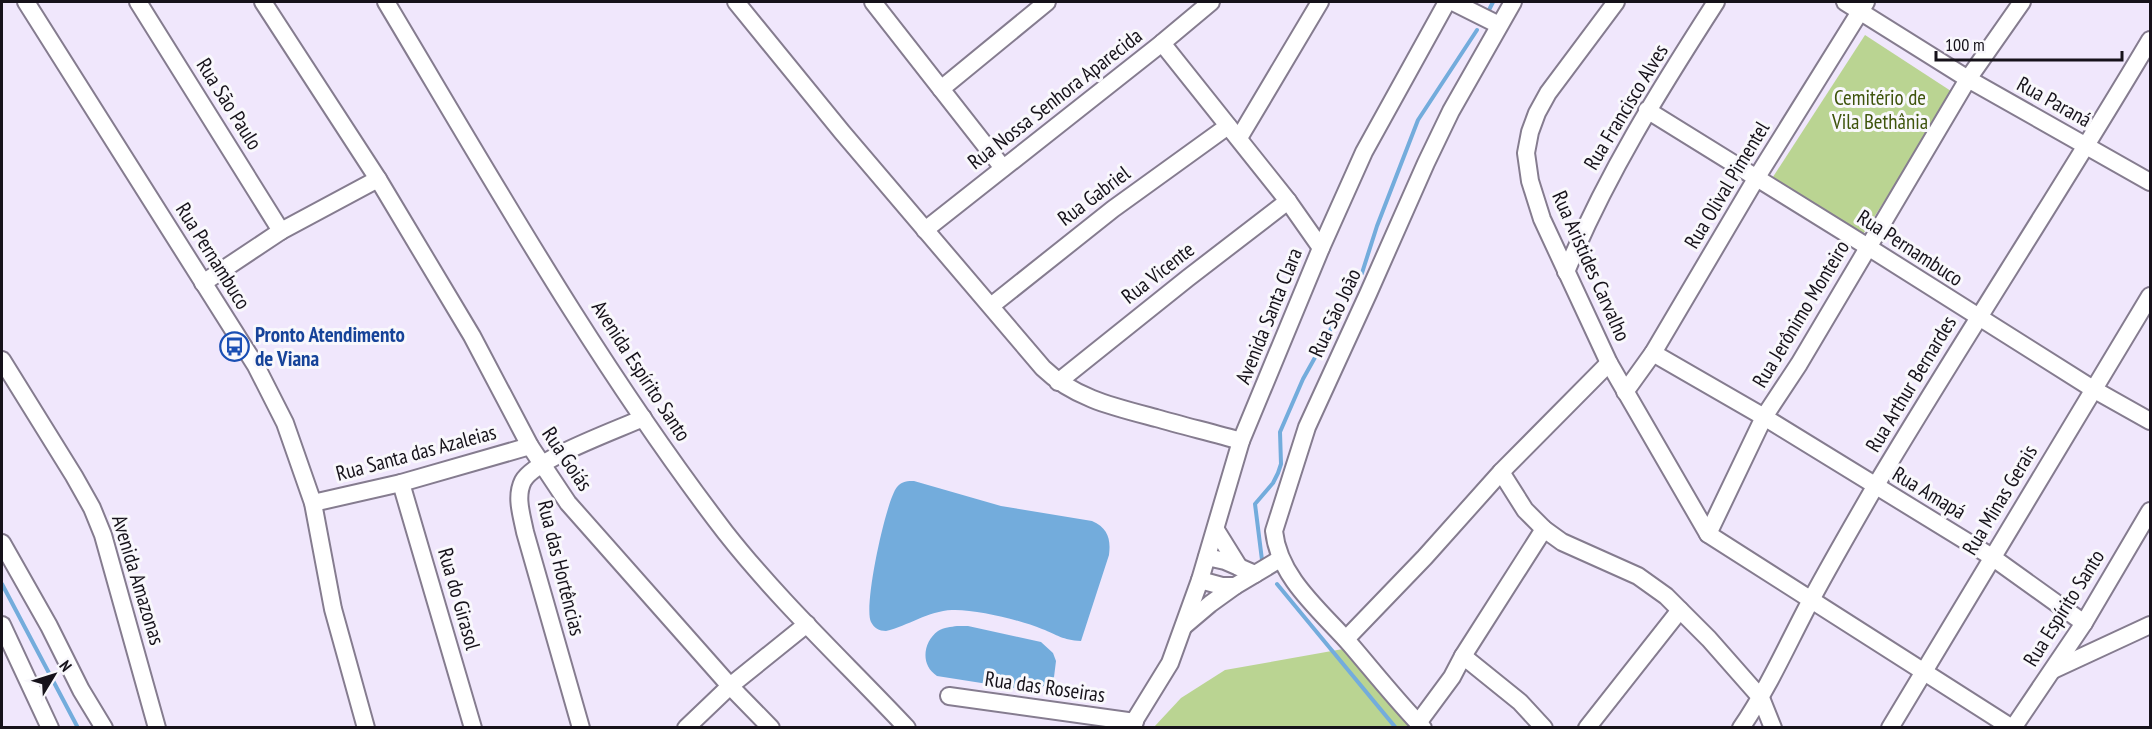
<svg xmlns="http://www.w3.org/2000/svg" width="2152" height="729" viewBox="0 0 2152 729" font-family="'PT Sans Narrow',sans-serif">
<style>
.green{fill:#bad492}
.water{fill:#73acdc}
.lines{fill:none;stroke-linecap:round;stroke-linejoin:round}
.stream{stroke:#73acdc;stroke-width:4}
.minor-casing{stroke:#857c8f;stroke-width:20}
.minor{stroke:#fff;stroke-width:16}
.labels{text-anchor:middle;stroke-width:6;stroke-linejoin:round;paint-order:stroke}
.park-label{font-size:21px;fill:#3e540c;stroke:#f9f8fc}
.street-label{font-size:21px;fill:#16121a;stroke:#f9f8fc}
.transit-label{font-size:21px;font-weight:bold;fill:#164399;stroke:#f9f8fc;text-anchor:start}
</style>
<rect width="100%" height="100%" fill="#f0e7fc"/>
<g class="green">
<polygon points="1865,35 1954,93 1860,239 1771,180"/>
<polygon points="1343,649 1410,727 1154,727 1181,698 1225,670"/>
</g>
<g class="water">
<path d="M 914,481 L 1001,506 L 1092,521 C 1108,528 1111,539 1109,555 L 1081,641 C 1062,640 1058,635 1042,629 C 1020,620 976,609 952,610 C 928,611 908,626 886,631 C 879,631 874,628 871,622 C 863,607 886,500 897,487 C 902,481 908,481 914,481 Z"/>
<path d="M 957,626 L 968,626 L 1041,642 L 1053,653 L 1056,661 L 1054,677 L 1048,684 L 1033,691 L 937,676 C 920,665 923,642 938,631 C 944,627 951,627 957,626 Z"/>
</g>
<g class="lines">
<g class="stream">
<polyline points="1488,12 1493,2"/>
<polyline points="1262,560 1255,504 1273,483 1278,473 1281,464 1280,432 1303,379 1362,273 1377,226 1418,120 1477,30"/>
<polyline points="2,584 78,728"/>
<polyline points="1277,584 1396,728"/>
</g>
<defs>
<g id="minor">
<polyline points="26,2 256,366 285,423 313,503 333,609 366,728"/>
<polyline points="138,2 281,231"/>
<polyline points="263,2 378,179 472,336 530,446 568,503 730,686 771,728"/>
<path d="M 386,2 C 493,181 597,365 725,532 C 780,602 846,663 907,728"/>
<path d="M 736,2 L 842,132 L 1043,368 C 1074,398 1114,407 1156,418 C 1184,426 1213,433 1241,441"/>
<polyline points="873,2 1003,168"/>
<polyline points="1453,2 1499,25"/>
<polyline points="1616,2 1548,93 1537,113 1530,132 1526,153 1530,181 1542,219 1609,363 1708,534 2012,728"/>
<polyline points="1845,2 1968,79 2150,182"/>
<polyline points="1162,43 1288,201 1321,248"/>
<polyline points="941,89 1047,2"/>
<polyline points="1647,110 1868,247 2093,389 2150,421"/>
<polyline points="1239,138 1320,2"/>
<polyline points="925,230 1162,43 1211,2"/>
<path d="M 1566,272 C 1606,175 1660,89 1716,2"/>
<polyline points="203,283 281,231 378,179"/>
<polyline points="991,306 1113,209 1228,126"/>
<polyline points="1653,353 1764,417 1992,557 2084,623"/>
<polyline points="2,360 74,476 92,508 103,535 157,728"/>
<polyline points="1058,382 1188,278 1288,201"/>
<polyline points="1625,392 1653,353 1757,177 1866,2"/>
<polyline points="1501,472 1525,510 1544,529 1562,542 1638,576 1666,596 1709,639 1761,698 1773,728"/>
<polyline points="401,483 473,728"/>
<polyline points="313,503 401,483 530,446"/>
<polyline points="1216,530 1239,567"/>
<polyline points="1708,534 1764,417 1799,364 1968,79 2022,2"/>
<polyline points="2,543 49,626 81,690 104,728"/>
<polyline points="1207,557 1225,561 1255,574"/>
<polyline points="1200,580 1222,586 1235,586 1280,559"/>
<polyline points="2,625 50,728"/>
<polyline points="1184,626 1210,604 1235,586"/>
<polyline points="1346,639 1425,557 1501,472 1609,363"/>
<polyline points="1463,656 1544,529"/>
<polyline points="2053,670 2150,625"/>
<polyline points="949,696 1135,722"/>
<polyline points="1418,723 1452,677 1463,656 1520,702 1544,728"/>
<path d="M 581,728 L 525,532 C 522,516 515,497 523,481 C 535,459 617,430 643,418"/>
<polyline points="686,728 730,686 807,624"/>
<polyline points="1130,728 1170,663 1200,580 1241,441 1321,248 1364,152 1447,2"/>
<path d="M 1423,728 C 1397,701 1374,672 1350,644 C 1320,610 1279,578 1274,531 L 1307,427 L 1368,294 L 1426,163 L 1451,111 L 1513,2"/>
<polyline points="1587,728 1680,610"/>
<path d="M 1741,728 C 1769,687 1788,643 1811,600 C 1832,561 1854,523 1876,485 C 1965,336 2061,190 2150,40"/>
<polyline points="1890,728 2150,296"/>
<polyline points="2013,728 2084,623 2150,511"/>
</g>
</defs>
<use href="#minor" class="minor-casing"/>
<use href="#minor" class="minor"/>
</g>
<defs>
<symbol id="bus-ring" viewBox="-11 -11 22 22"><circle r="9.5" fill="#f9f8fc" stroke="#1a4fb4" stroke-width="1.5"/><path d="M-5-6H5V4H4V6H2V4H-2V6H-4V4H-5ZM-3.5-4V0h7V-4ZM-3.5 1.2v1.5H-2V1.2ZM2 1.2v1.5H3.5V1.2Z" fill="#1a4fb4"/></symbol>
</defs>
<g fill-rule="evenodd">
<use href="#bus-ring" x="218" y="330" width="33" height="33"/>
</g>
<g class="labels">
<g class="park-label">
<text x="1880" y="105">Cemitério de<tspan x="1880" dy="24">Vila Bethânia</tspan></text>
</g>
<g class="street-label">
<text transform="translate(1055 99) rotate(-38)" y="7">Rua Nossa Senhora Aparecida</text>
<text transform="translate(2054 102) rotate(29)" y="7">Rua Paraná</text>
<text transform="translate(229 104) rotate(58)" y="7">Rua São Paulo</text>
<text transform="translate(1626 107) rotate(-59)" y="7">Rua Francisco Alves</text>
<text transform="translate(1727 185) rotate(-59)" y="7">Rua Olival Pimentel</text>
<text transform="translate(1094 196) rotate(-37)" y="7">Rua Gabriel</text>
<text transform="translate(1910 248) rotate(33)" y="7">Rua Pernambuco</text>
<text transform="translate(213 256) rotate(58)" y="7">Rua Pernambuco</text>
<text transform="translate(1591 266) rotate(66)" y="7">Rua Aristides Carvalho</text>
<text transform="translate(1158 273) rotate(-38)" y="7">Rua Vicente</text>
<text transform="translate(1335 313) rotate(-65)" y="7">Rua São João</text>
<text transform="translate(1801 314) rotate(-59)" y="7">Rua Jerônimo Monteiro</text>
<text transform="translate(1269 316) rotate(-68)" y="7">Avenida Santa Clara</text>
<text transform="translate(641 371) rotate(57)" y="7">Avenida Espírito Santo</text>
<text transform="translate(1911 384) rotate(-59)" y="7">Rua Arthur Bernardes</text>
<text transform="translate(416 453) rotate(-15)" y="7">Rua Santa das Azaleias</text>
<text transform="translate(567 459) rotate(56)" y="7">Rua Goiás</text>
<text transform="translate(1929 493) rotate(31)" y="7">Rua Amapá</text>
<text transform="translate(2000 500) rotate(-59)" y="7">Rua Minas Gerais</text>
<text transform="translate(561 568) rotate(76)" y="7">Rua das Hortências</text>
<text transform="translate(138 580) rotate(73)" y="7">Avenida Amazonas</text>
<text transform="translate(459 599) rotate(74)" y="7">Rua do Girasol</text>
<text transform="translate(2064 608) rotate(-58)" y="7">Rua Espírito Santo</text>
<text transform="translate(1045 687) rotate(8)" y="7">Rua das Roseiras</text>
</g>
<g class="transit-label">
<text x="255" y="342">Pronto Atendimento<tspan x="255" dy="24">de Viana</tspan></text>
</g>
</g>
<rect width="2152" height="729" fill="none" stroke="#16121a" stroke-width="6"/>
<g transform="translate(54 675) rotate(52)" stroke="#f9f8fc" stroke-width="4.5" paint-order="stroke">
<path d="M0-4.5L10 22L0 15L-10 22Z" fill="#16121a"/>
<text y="-9" font-size="16" font-weight="bold" text-anchor="middle" fill="#16121a">N</text>
</g>
<path d="M1936 51v9h186v-9" fill="none" stroke="#16121a" stroke-width="3"/>
<text x="1945" y="51" font-size="18" fill="#16121a" stroke="#f9f8fc" stroke-width="4.5" paint-order="stroke">100 m</text>
</svg>
